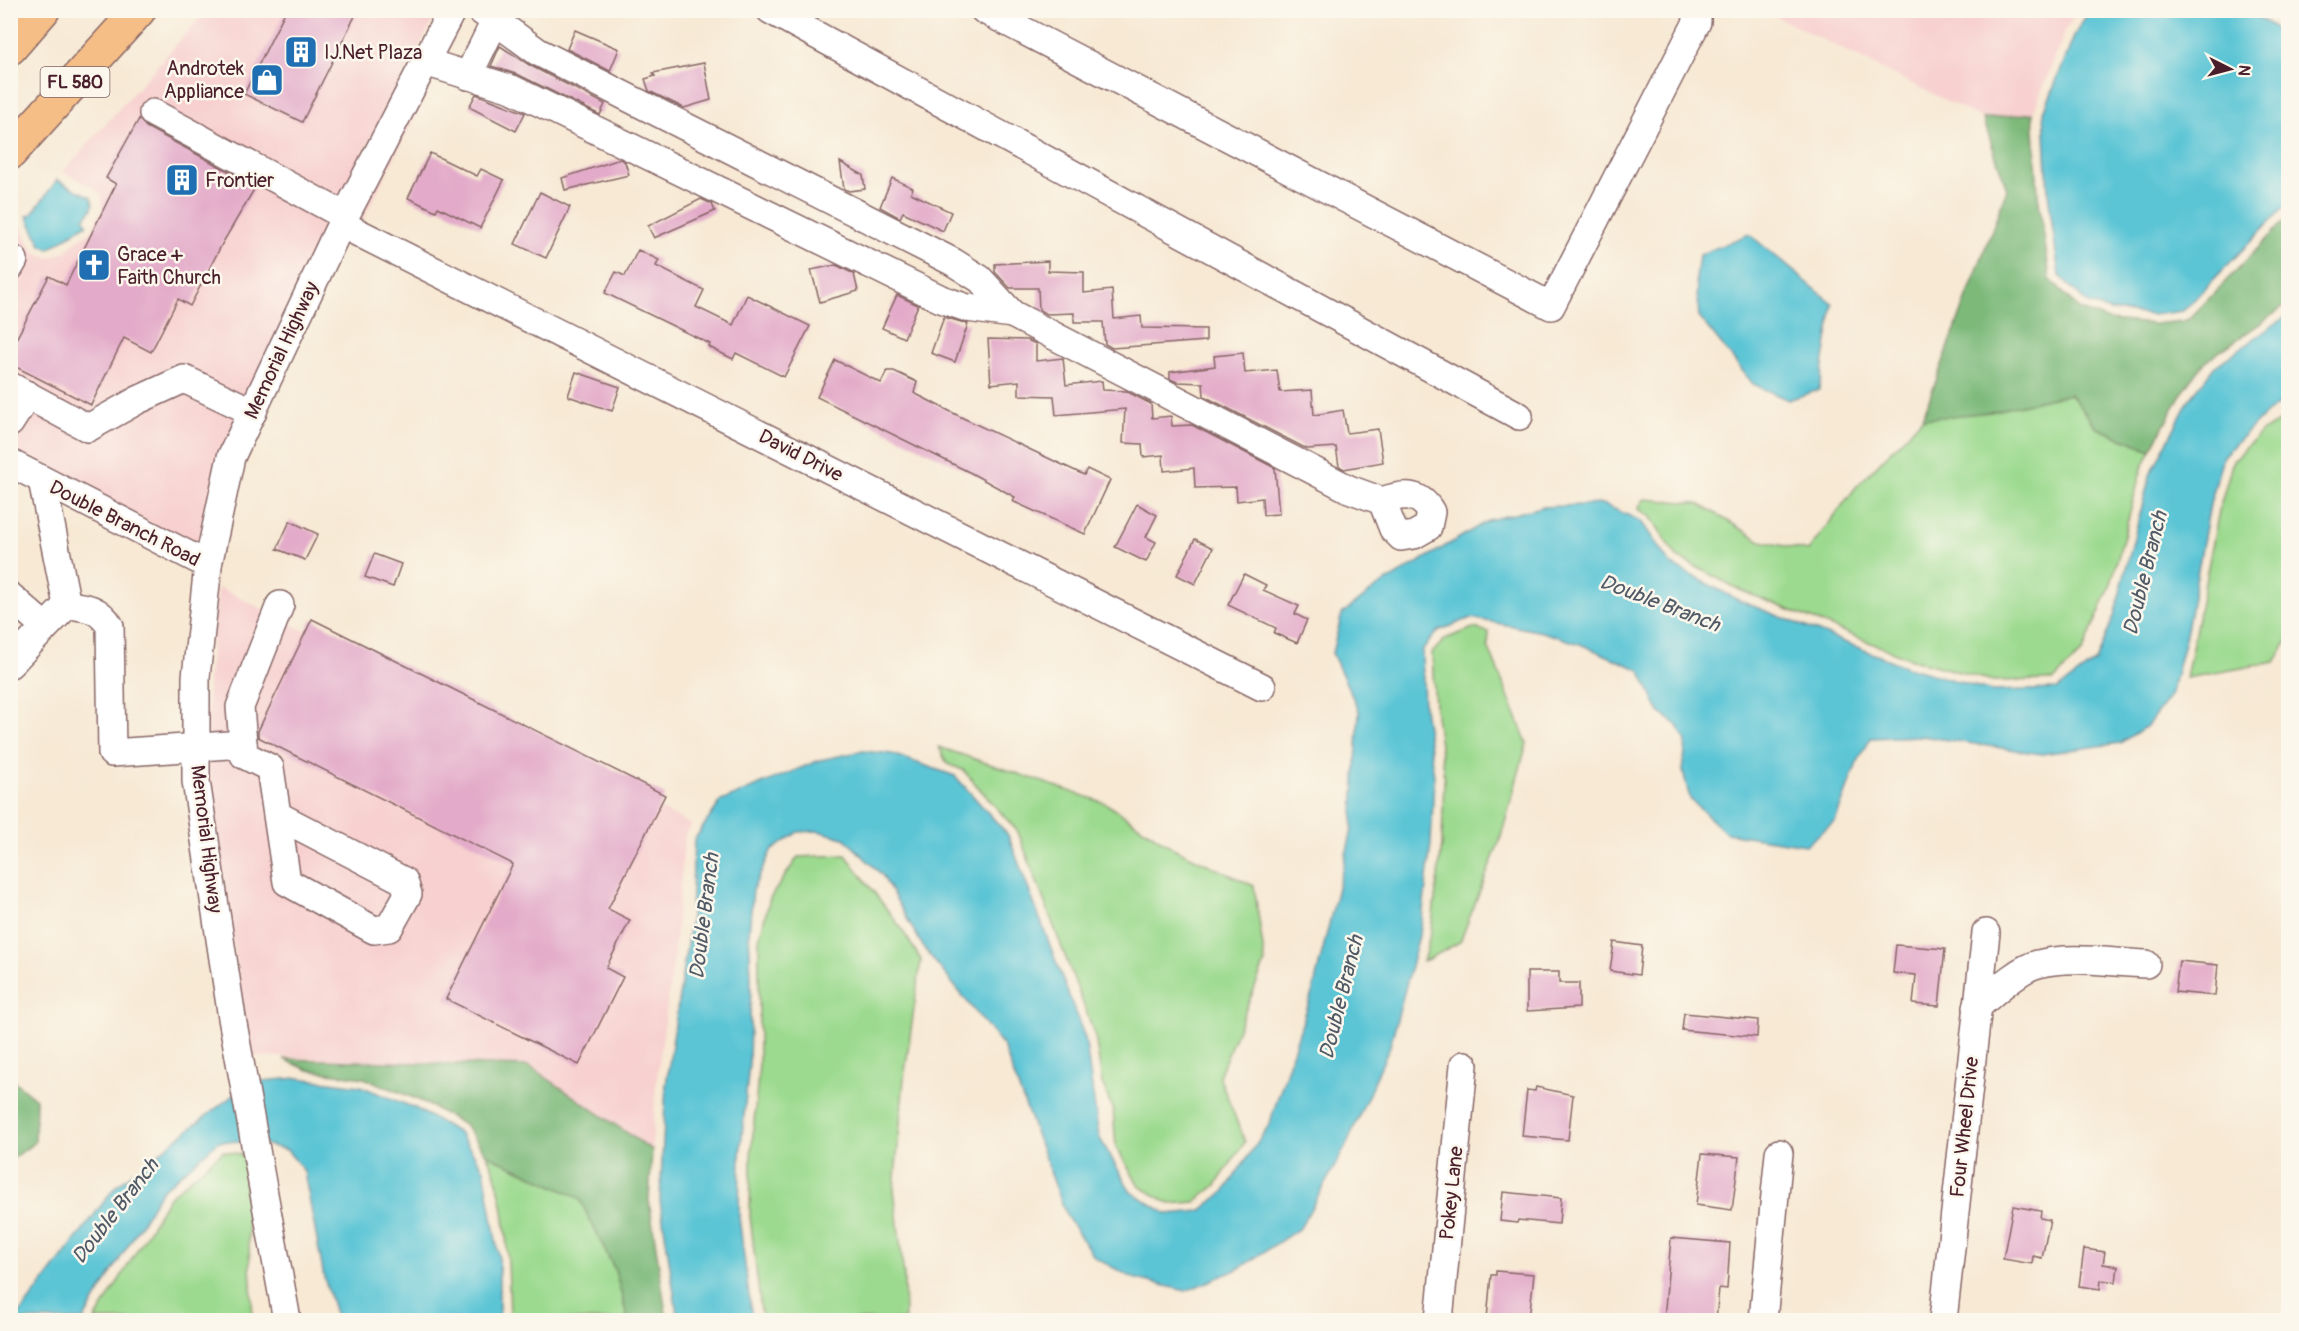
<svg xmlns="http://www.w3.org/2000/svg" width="2299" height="1331" viewBox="0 0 2299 1331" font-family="Pangolin,sans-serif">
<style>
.built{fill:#f7d0cf}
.green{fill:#9cda8f;stroke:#737c5d;stroke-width:1.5}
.forest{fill:#7dba7a;stroke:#646c52;stroke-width:1.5}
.water{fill:#5bc5d5;stroke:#527280;stroke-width:1.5}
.building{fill:#e3abc9}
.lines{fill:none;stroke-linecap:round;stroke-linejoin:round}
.minor-casing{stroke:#876666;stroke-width:30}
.major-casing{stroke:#876666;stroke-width:36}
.minor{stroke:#fff;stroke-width:27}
.major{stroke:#f6be87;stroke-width:33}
.labels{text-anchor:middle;stroke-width:5;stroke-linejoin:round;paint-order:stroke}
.shield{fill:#fbf7ec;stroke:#7f6065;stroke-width:1.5}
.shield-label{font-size:18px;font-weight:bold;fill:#4a1f2b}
.poi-label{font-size:20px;fill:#4a1f2b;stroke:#fbf7ec;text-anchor:start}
.street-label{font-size:20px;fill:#4a1f2b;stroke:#fbf7ec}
.water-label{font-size:21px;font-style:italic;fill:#505966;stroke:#fbf7ec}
</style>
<rect width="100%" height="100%" fill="#fbf7ec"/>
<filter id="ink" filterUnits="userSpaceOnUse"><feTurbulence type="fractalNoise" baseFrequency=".0167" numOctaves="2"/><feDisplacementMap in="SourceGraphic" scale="12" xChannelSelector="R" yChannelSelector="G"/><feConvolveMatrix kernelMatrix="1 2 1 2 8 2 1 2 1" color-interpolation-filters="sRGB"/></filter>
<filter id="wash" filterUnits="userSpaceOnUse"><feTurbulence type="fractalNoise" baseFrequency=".008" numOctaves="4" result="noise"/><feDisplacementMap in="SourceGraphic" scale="24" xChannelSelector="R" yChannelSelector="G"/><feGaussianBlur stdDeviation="1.35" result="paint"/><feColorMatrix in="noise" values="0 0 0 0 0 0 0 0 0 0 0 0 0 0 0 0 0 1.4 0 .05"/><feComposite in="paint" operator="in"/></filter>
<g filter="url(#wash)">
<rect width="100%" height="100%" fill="#f7e9d4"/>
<g class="built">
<polygon points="206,11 438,11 324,227 197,547 11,451 11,232 19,223 35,253 49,258 65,252 77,240 96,229 96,220 102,211 102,196 96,189 63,172"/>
<polygon points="466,11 468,11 362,222 357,220"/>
<polygon points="1765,11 2077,11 2066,29 2033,113 1983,119"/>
<polygon points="218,587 692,825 685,834 673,964 656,1084 652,1150 529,1066 251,1056 208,781 208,678"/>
</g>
<g class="green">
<polygon points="2070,394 2097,428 2151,450 2141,471 2111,584 2083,651 2054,680 1993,681 1911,659 1742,591 1677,557 1650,516 1638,509 1644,499 1698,503 1761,541 1808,551 1856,487 1923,418 1990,412"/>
<polygon points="2288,417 2288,641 2275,662 2186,678 2220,506 2233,461 2262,431"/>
<polygon points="1473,628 1489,632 1488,646 1527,743 1500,840 1460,942 1423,962 1431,931 1442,845 1444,777 1435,707 1432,653 1445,639"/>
<polygon points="939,747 1105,803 1173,848 1254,886 1265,962 1219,1076 1245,1142 1216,1185 1195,1202 1170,1204 1139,1186 1116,1147 1113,1110 1102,1083 1095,1035 1018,832 963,770 947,764"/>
<polygon points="846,855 901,928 921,960 904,1078 894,1189 904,1277 905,1320 762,1320 750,1216 751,1157 759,1064 759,939 770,898 798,857"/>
<polygon points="223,1151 244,1155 253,1320 95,1320 169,1197"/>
<path d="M 486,1154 L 579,1198 L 615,1270 L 628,1320 L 510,1320 C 509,1276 508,1191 486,1154 Z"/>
</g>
<g class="forest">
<polygon points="2033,113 2038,194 2050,279 2079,309 2109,320 2154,324 2184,321 2191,317 2288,217 2288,304 2205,362 2180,396 2151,450 2097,428 2070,394 1990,412 1922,419 2007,189 1983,119"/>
<polygon points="284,1059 529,1066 652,1150 649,1200 667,1320 628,1320 615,1270 579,1198 486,1154 465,1125 419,1100 364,1078 308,1070"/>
<polygon points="10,1078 36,1099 35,1142 11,1160"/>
</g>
<g class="water">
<polygon points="2089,11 2248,11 2288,36 2288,203 2183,311 2152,315 2110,311 2087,303 2059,275 2048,193 2044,112 2075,34"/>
<path d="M 57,180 L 91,197 C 96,206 90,212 84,218 L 87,224 L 49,249 L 41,245 L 27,216 L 32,214 Z"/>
<polygon points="1749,234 1833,304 1819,390 1788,400 1753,384 1699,317 1696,279 1699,255"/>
<polygon points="2288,315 2288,397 2264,415 2223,456 2210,504 2187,630 2171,694 2147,726 2120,743 2042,754 1921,736 1871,738 1857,763 1835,821 1806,845 1726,833 1690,799 1683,771 1686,741 1676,724 1660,713 1640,670 1580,644 1542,632 1471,618 1438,631 1422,650 1424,708 1434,776 1431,844 1421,928 1390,1046 1345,1148 1300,1228 1238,1269 1186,1291 1133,1278 1095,1258 1067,1217 1003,1046 924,948 882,875 844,838 818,831 798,832 771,851 753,889 749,931 751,979 749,1063 740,1157 739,1217 752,1320 678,1320 660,1200 666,1085 691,917 694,840 721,801 820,760 863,751 892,754 955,776 1008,835 1085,1038 1099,1137 1131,1192 1167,1214 1200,1211 1224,1192 1269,1125 1313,990 1352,830 1359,711 1332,653 1342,614 1377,587 1489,520 1542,507 1603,504 1641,521 1670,564 1738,600 1907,667 1992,691 2058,689 2096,661 2114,616 2150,475 2189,400 2214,367"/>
<polygon points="298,1078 360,1086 415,1108 459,1133 484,1169 499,1259 499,1320 337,1320 324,1277 304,1171 287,1150 256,1142 219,1141 161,1191 83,1320 15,1320 115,1187 250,1082"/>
</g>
<g id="blocks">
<g class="building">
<polygon points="286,10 358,10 302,122 244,94"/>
<polygon points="575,30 619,49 610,71 567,49"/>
<polygon points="500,46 531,66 605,104 600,115 519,75 491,66"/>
<polygon points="704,63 711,100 684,108 649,91 645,79 655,76 653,73"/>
<polygon points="476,94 525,113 516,131 469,107"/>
<polygon points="139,119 146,127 256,186 222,244 190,306 178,299 151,352 124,338 91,405 10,364 10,351 49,276 66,285 116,184 106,178"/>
<polygon points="430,153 477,176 481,169 504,180 480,228 438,207 436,211 408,198"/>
<polygon points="620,159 625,162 629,175 565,190 562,178"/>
<polygon points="840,162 863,175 865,189 849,191 844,189"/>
<polygon points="892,178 913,188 911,193 951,212 943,231 903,212 900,218 880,207"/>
<polygon points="540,192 570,207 546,258 515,244"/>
<polygon points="701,199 712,204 715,211 654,238 648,226"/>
<polygon points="638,250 659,260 656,266 704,290 696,307 733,325 747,295 810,326 784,377 736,353 733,359 709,347 710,344 605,293 616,272 625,276"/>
<polygon points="1048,261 1048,271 1084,272 1084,293 1112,290 1114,319 1141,316 1142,328 1206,329 1206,341 1112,348 1105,344 1103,322 1074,322 1074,313 1047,314 1039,310 1038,288 1010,288 995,272 995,264"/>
<polygon points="836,265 854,274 858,291 820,302 811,270"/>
<polygon points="897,295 918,305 904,338 882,328"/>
<polygon points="944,317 968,324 955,362 931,353"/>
<polygon points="988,339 1027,340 1036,344 1036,361 1063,358 1066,385 1102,381 1103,390 1126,391 1151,404 1152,418 1171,416 1172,426 1192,425 1275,468 1279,514 1263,515 1262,498 1237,501 1236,487 1195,488 1194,468 1164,471 1163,455 1143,457 1142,444 1123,443 1125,409 1056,415 1054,396 1019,395 1019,381 991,384"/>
<polygon points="1243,353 1245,373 1277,370 1280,392 1312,390 1314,415 1343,410 1347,433 1378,429 1383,462 1344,469 1339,466 1336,447 1307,449 1204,396 1203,383 1177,382 1170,379 1170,372 1215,366 1214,356"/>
<polygon points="835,360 881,383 887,371 894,371 917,382 914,393 963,418 1084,475 1087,469 1110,480 1085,534 1012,501 1015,497 971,473 817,397"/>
<polygon points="576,372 620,387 612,411 568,396"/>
<polygon points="1137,504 1157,515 1146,537 1156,542 1146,562 1115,547"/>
<polygon points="290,521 318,534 305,560 277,549"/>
<polygon points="1195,539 1213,548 1195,584 1177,575"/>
<polygon points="374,554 401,564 393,587 365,577"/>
<polygon points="1244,574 1266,585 1263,590 1299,606 1295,614 1307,620 1297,643 1274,633 1276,628 1228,605"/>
<polygon points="312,619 665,795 608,909 630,920 606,968 623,977 579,1065 446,999 513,864 258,737 258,731"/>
<polygon points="1614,942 1642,946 1639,975 1610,971"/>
<polygon points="1896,945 1945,949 1939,1006 1913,1004 1916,975 1893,973"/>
<polygon points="2179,961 2218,965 2215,996 2175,992"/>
<polygon points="1527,972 1559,972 1559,983 1579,983 1579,1008 1527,1011"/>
<polygon points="1684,1013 1758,1020 1757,1037 1682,1030"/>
<polygon points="1536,1087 1573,1095 1568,1140 1522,1136 1527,1090 1535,1091"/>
<polygon points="1702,1154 1739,1157 1732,1210 1696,1205"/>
<polygon points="1503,1192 1561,1198 1559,1224 1518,1220 1517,1223 1500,1221"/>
<polygon points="2013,1206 2041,1211 2040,1218 2050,1220 2042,1258 2033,1256 2032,1264 2003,1259"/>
<polygon points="1671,1238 1730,1243 1727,1289 1719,1288 1716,1320 1664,1320"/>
<polygon points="2084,1249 2105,1252 2103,1264 2118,1266 2116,1282 2101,1280 2100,1289 2079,1286"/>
<polygon points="1496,1271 1534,1274 1529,1320 1487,1319 1491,1275 1496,1275"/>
</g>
</g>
</g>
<g filter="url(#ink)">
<use href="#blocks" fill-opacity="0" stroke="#876666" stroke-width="1.5"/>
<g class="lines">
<defs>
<g id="minor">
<polyline points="770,10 1519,416"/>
<polyline points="984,10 1551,306 1697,22 1697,10"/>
<polyline points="425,62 512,89 941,299 967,308 1012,314 980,279 953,262 538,52 480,10"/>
<polyline points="468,76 495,21"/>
<polyline points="153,113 345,216"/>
<polyline points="341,224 1262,687"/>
<polyline points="10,267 14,260"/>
<path d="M 1012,314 L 1349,489 L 1382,501 C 1402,494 1419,491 1431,512 L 1428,527 L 1414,535 L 1401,537 L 1393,529 L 1382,501"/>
<polyline points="10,386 88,428 138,400 184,379 253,412"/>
<polyline points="10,423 28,395"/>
<polyline points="10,463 208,565"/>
<polyline points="42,480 67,605"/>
<polyline points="10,596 45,627"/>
<path d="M 67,605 C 86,607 99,608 110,626 L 112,753 L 243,744"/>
<polyline points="10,664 67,605"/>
<polyline points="277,815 404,881 408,894 389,928 374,930 287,882 270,768 244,755 240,707 280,605"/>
<path d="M 1977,1007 C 1992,994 2019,968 2038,964 C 2071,955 2112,963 2146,964"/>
<polyline points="287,1320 232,1018 196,781 196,677 208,565 231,457 341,224 452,10"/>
<polyline points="1439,1320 1464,1065"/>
<polyline points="1763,1320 1779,1153"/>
<polyline points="1943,1320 1986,933"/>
</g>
<g id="major">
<polyline points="10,48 43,10"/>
<polyline points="10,153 139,10"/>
</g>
</defs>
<use href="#minor" class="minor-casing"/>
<use href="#major" class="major-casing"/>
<use href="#minor" class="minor"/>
<use href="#major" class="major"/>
</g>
</g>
<defs>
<symbol id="building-square" viewBox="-11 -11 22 22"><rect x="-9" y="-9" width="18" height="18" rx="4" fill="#1f6fb2" stroke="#fbf7ec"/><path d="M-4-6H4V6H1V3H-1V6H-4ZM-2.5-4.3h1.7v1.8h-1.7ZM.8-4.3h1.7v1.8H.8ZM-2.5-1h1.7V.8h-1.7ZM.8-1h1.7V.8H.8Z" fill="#fff"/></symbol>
<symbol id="shop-square" viewBox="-11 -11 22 22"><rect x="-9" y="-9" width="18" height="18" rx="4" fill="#1f6fb2" stroke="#fbf7ec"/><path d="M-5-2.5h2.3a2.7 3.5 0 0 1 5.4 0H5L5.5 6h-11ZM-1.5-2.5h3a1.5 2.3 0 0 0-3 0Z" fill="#fff"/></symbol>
<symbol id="church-square" viewBox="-11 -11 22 22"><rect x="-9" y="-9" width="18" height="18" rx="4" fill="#1f6fb2" stroke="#fbf7ec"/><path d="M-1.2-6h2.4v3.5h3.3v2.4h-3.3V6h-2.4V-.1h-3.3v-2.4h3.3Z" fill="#fff"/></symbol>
</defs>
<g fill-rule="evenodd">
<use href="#building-square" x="282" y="33" width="38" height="38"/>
<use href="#shop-square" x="248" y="61" width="38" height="38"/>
<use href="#building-square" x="163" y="161" width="38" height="38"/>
<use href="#church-square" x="75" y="246" width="38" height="38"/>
</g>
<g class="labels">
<rect class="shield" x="40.5" y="67" width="69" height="30" rx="4.5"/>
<g class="shield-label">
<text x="75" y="88">FL 580</text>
</g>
<g class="poi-label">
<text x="324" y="59">IJ.Net Plaza</text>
<text x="244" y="75" text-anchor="end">Androtek<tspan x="244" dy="23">Appliance</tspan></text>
<text x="205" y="187">Frontier</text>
<text x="117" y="261">Grace +<tspan x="117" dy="23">Faith Church</tspan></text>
</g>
<g class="street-label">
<text transform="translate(281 350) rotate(-65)" y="7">Memorial Highway</text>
<text transform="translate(801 455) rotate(27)" y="7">David Drive</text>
<text transform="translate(125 523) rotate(27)" y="7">Double Branch Road</text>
<text transform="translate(207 839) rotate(83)" y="7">Memorial Highway</text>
<text transform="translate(1964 1127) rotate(-84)" y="7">Four Wheel Drive</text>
<text transform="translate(1451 1193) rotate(-84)" y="7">Pokey Lane</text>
</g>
<g class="water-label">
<text transform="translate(2145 573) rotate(-76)" y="7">Double Branch</text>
<text transform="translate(1660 603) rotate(21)" y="7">Double Branch</text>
<text transform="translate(704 916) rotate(-83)" y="7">Double Branch</text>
<text transform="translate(1341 997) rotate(-76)" y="7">Double Branch</text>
<text transform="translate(115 1211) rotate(-52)" y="7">Double Branch</text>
</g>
</g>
<rect width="2299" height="1331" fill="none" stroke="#fbf7ec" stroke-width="36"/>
<g transform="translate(2230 69) rotate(96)" stroke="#fbf7ec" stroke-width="4.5" paint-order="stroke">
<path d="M0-4.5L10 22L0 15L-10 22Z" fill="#4a1f2b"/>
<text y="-9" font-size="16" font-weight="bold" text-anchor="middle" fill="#4a1f2b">N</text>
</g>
</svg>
